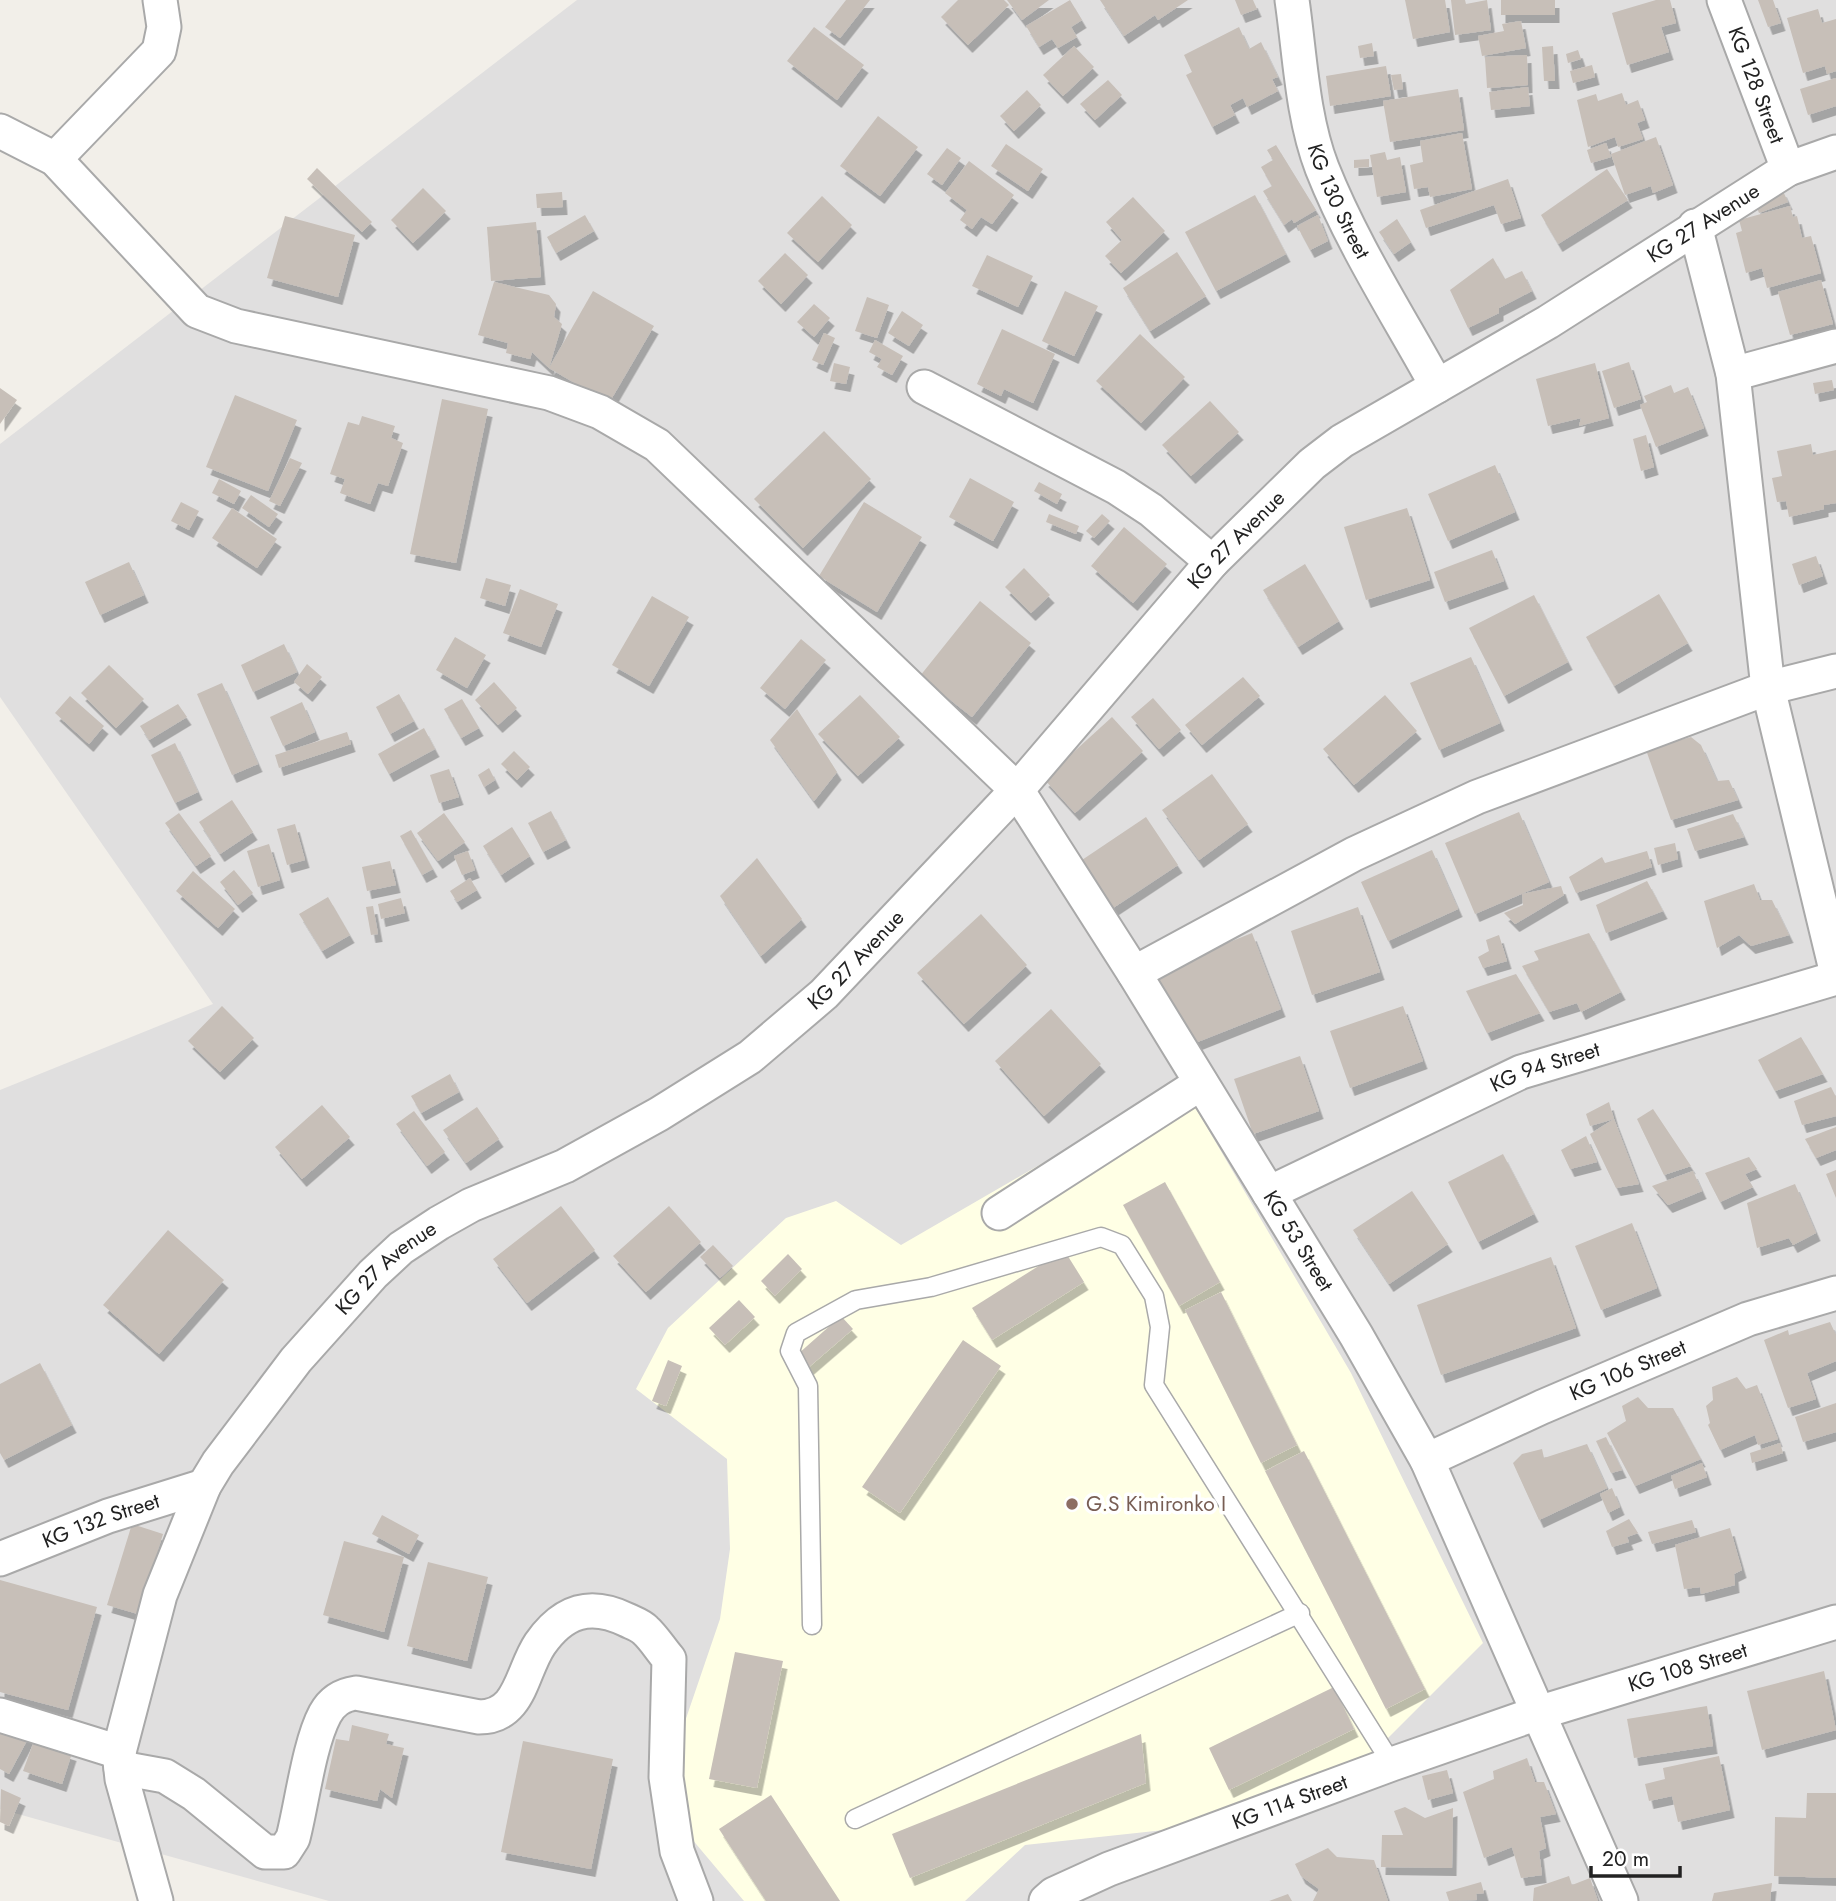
<svg xmlns="http://www.w3.org/2000/svg" width="1836" height="1901" viewBox="0 0 1836 1901" font-family="Jost,sans-serif">
<style>
.residential{fill:#e0dfdf}
.education{fill:#ffffe5}
.building{fill:#c7bfb8;filter:url(#shadow)}
.lines{fill:none;stroke-linecap:round;stroke-linejoin:round}
.lane-casing{stroke:#a9a9a9;stroke-width:21}
.street-casing{stroke:#a9a9a9;stroke-width:37}
.lane{stroke:#fff;stroke-width:18}
.street{stroke:#fff;stroke-width:33}
.education-dot{fill:#8d6e63;stroke:#fff;stroke-width:2.5}
.labels{text-anchor:middle;stroke-width:7;stroke-linejoin:round;paint-order:stroke}
.street-label{font-size:21px;fill:#222;stroke:#fff}
.education-label{font-size:21px;fill:#785e54;stroke:#fff;text-anchor:start}
</style>
<defs>
<filter id="shadow"><feDropShadow dx="4.5" dy="8" stdDeviation="0" flood-color="#0004"/></filter>
</defs>
<rect width="100%" height="100%" fill="#f2efe9"/>
<polygon class="residential" points="577,0 1836,0 1836,1901 329,1901 0,1809 0,1090 213,1004 0,697 0,444"/>
<polygon class="education" points="1181,1083 1351,1373 1483,1643 1369,1757 1220,1824 1025,1845 965,1901 744,1901 691,1838 679,1739 720,1619 730,1549 727,1459 636,1389 668,1328 786,1218 836,1201 901,1245"/>
<g class="building">
<polygon points="846,0 870,0 840,38 825,27"/>
<polygon points="958,0 1004,0 1009,5 968,45 941,17"/>
<polygon points="1007,0 1049,0 1022,20"/>
<polygon points="1070,0 1082,20 1071,27 1077,37 1058,48 1052,39 1039,47 1026,26"/>
<polygon points="1100,0 1188,0 1158,20 1155,15 1124,36"/>
<polygon points="1235,0 1253,0 1257,9 1241,15"/>
<polygon points="1405,0 1445,0 1450,32 1413,39"/>
<polygon points="1451,0 1465,0 1466,4 1487,0 1491,30 1455,35"/>
<rect x="1501" y="0" width="54" height="15"/>
<polygon points="1656,0 1670,0 1676,23 1661,27 1669,52 1627,65 1612,13"/>
<polygon points="1758,0 1773,0 1781,23 1768,27"/>
<polygon points="1818,9 1822,23 1836,19 1836,71 1827,74 1825,66 1803,73 1787,18"/>
<polygon points="1521,21 1526,48 1482,56 1478,36 1504,31 1502,24"/>
<polygon points="814,27 864,65 837,100 787,61"/>
<polygon points="1239,27 1249,49 1261,42 1278,77 1272,79 1278,91 1247,107 1243,98 1230,105 1235,115 1212,127 1186,75 1192,72 1184,55"/>
<polygon points="1372,43 1374,56 1360,58 1358,46"/>
<polygon points="1074,46 1094,67 1063,96 1043,75"/>
<polygon points="1553,46 1555,81 1544,81 1542,47"/>
<polygon points="1578,50 1581,59 1568,63 1566,54"/>
<polygon points="1527,55 1528,85 1487,88 1485,57"/>
<polygon points="1592,65 1595,77 1573,83 1570,71"/>
<polygon points="1386,66 1391,96 1330,106 1326,76"/>
<polygon points="1401,74 1403,89 1394,90 1391,75"/>
<polygon points="1836,78 1836,106 1808,115 1800,89"/>
<polygon points="1108,80 1122,95 1095,120 1080,104"/>
<polygon points="1528,87 1530,106 1491,110 1489,92"/>
<polygon points="1458,89 1464,130 1390,142 1383,101"/>
<polygon points="1027,90 1041,105 1014,131 1000,116"/>
<polygon points="1622,93 1626,105 1638,100 1645,120 1637,123 1643,139 1618,147 1615,137 1588,147 1577,100 1596,94 1598,101"/>
<polygon points="878,116 918,147 880,196 840,166"/>
<polygon points="1462,133 1472,189 1430,197 1428,187 1414,189 1410,165 1423,162 1420,141"/>
<polygon points="1656,137 1673,185 1653,193 1651,186 1625,195 1611,154"/>
<polygon points="1606,143 1611,157 1591,163 1587,150"/>
<polygon points="1006,144 1043,169 1028,191 991,166"/>
<polygon points="1276,145 1316,210 1294,223 1292,219 1284,225 1263,191 1272,186 1261,167 1273,160 1267,150"/>
<polygon points="947,148 961,158 942,185 927,174"/>
<polygon points="1385,152 1387,160 1400,157 1406,192 1377,197 1370,155"/>
<polygon points="1369,159 1369,167 1354,168 1354,160"/>
<polygon points="969,161 1014,195 992,224 981,217 972,229 960,220 967,210 945,193"/>
<polygon points="317,168 372,222 362,232 307,179"/>
<polygon points="1607,169 1628,200 1558,244 1541,215"/>
<polygon points="1508,179 1521,218 1501,224 1494,205 1426,228 1420,210"/>
<polygon points="423,188 446,211 413,243 391,220"/>
<polygon points="1782,189 1788,202 1759,213 1754,200"/>
<polygon points="562,192 563,207 537,208 536,194"/>
<polygon points="1255,195 1286,254 1216,291 1185,232"/>
<polygon points="822,196 852,225 818,262 787,233"/>
<polygon points="1133,197 1165,231 1121,273 1105,256 1122,240 1106,222"/>
<polygon points="1790,206 1793,217 1797,216 1802,238 1811,236 1821,273 1767,288 1762,268 1746,273 1736,233 1742,231 1739,220"/>
<polygon points="585,215 594,231 556,253 547,237"/>
<polygon points="1318,215 1328,241 1310,250 1297,226"/>
<polygon points="285,216 355,235 338,297 267,278"/>
<polygon points="1397,219 1411,242 1394,254 1379,232"/>
<polygon points="536,222 541,277 491,281 487,227"/>
<polygon points="1177,252 1206,296 1150,331 1123,288"/>
<polygon points="785,253 808,275 781,304 758,281"/>
<polygon points="987,255 1033,276 1018,307 972,286"/>
<polygon points="1493,258 1505,279 1522,271 1532,291 1499,308 1499,313 1468,328 1450,290"/>
<polygon points="1821,280 1833,324 1790,335 1778,292"/>
<polygon points="494,282 549,295 556,304 554,317 562,324 549,368 532,352 530,359 506,353 508,343 478,335"/>
<polygon points="593,291 654,326 609,403 549,368"/>
<polygon points="1065,291 1098,306 1074,356 1042,341"/>
<polygon points="867,297 889,305 877,338 855,331"/>
<polygon points="814,304 830,318 814,337 797,322"/>
<polygon points="902,311 923,325 909,346 888,333"/>
<polygon points="1002,329 1055,354 1033,403 1004,389 1001,396 977,384"/>
<polygon points="824,333 835,338 823,365 812,360"/>
<polygon points="1140,334 1185,377 1141,423 1096,381"/>
<polygon points="875,340 903,356 892,375 877,367 882,359 869,352"/>
<polygon points="1629,362 1641,399 1614,408 1602,371"/>
<polygon points="834,363 850,367 846,384 830,381"/>
<polygon points="1595,363 1609,418 1579,426 1581,418 1548,426 1536,379"/>
<polygon points="1832,380 1834,390 1815,394 1813,383"/>
<polygon points="1671,385 1674,393 1688,387 1704,428 1656,447 1640,405 1647,402 1644,396"/>
<polygon points="0,388 17,400 0,424"/>
<polygon points="235,395 297,420 268,491 206,467"/>
<polygon points="442,399 488,409 456,563 410,554"/>
<polygon points="1210,401 1239,432 1191,476 1162,445"/>
<polygon points="362,416 395,426 391,438 403,443 388,486 378,483 370,504 340,493 345,479 330,474 348,422 359,425"/>
<polygon points="824,431 871,479 803,548 754,499"/>
<polygon points="1646,435 1654,467 1641,471 1633,439"/>
<polygon points="1811,444 1813,455 1836,450 1836,503 1824,505 1824,509 1789,517 1786,501 1777,502 1772,478 1782,476 1777,451"/>
<polygon points="290,458 302,463 280,506 269,501"/>
<polygon points="1495,465 1515,512 1448,541 1428,494"/>
<polygon points="970,478 1014,502 993,541 949,517"/>
<polygon points="219,479 241,491 234,504 212,493"/>
<polygon points="1039,482 1062,494 1057,504 1034,491"/>
<polygon points="251,495 278,514 269,527 242,508"/>
<polygon points="181,502 199,511 189,530 171,521"/>
<polygon points="864,502 922,537 877,612 819,576"/>
<polygon points="232,508 277,539 257,568 212,538"/>
<polygon points="1407,508 1430,580 1366,600 1344,527"/>
<polygon points="1049,514 1079,526 1076,534 1046,522"/>
<polygon points="1102,514 1110,521 1094,538 1086,531"/>
<polygon points="1124,527 1167,564 1133,603 1091,566"/>
<polygon points="1492,550 1504,581 1445,602 1434,572"/>
<polygon points="1816,556 1823,576 1799,585 1792,564"/>
<polygon points="129,562 144,595 100,615 85,582"/>
<polygon points="1305,564 1339,621 1298,647 1263,590"/>
<polygon points="1024,568 1050,595 1031,613 1005,587"/>
<polygon points="486,578 511,585 505,606 480,598"/>
<polygon points="520,589 558,604 541,647 503,633"/>
<polygon points="1659,594 1688,643 1614,686 1586,637"/>
<polygon points="1534,595 1568,662 1504,696 1469,628"/>
<polygon points="652,596 689,617 649,686 612,665"/>
<polygon points="980,601 1031,643 972,717 920,676"/>
<polygon points="455,637 486,655 467,688 436,670"/>
<polygon points="801,639 826,660 785,709 760,688"/>
<polygon points="284,644 297,672 253,692 241,665"/>
<polygon points="1471,657 1500,723 1439,750 1410,683"/>
<polygon points="307,664 322,677 308,694 294,682"/>
<polygon points="109,665 144,699 116,728 81,693"/>
<polygon points="1243,677 1260,696 1202,745 1185,725"/>
<polygon points="494,682 517,708 498,725 475,700"/>
<polygon points="222,683 258,764 232,775 197,694"/>
<polygon points="399,694 414,721 390,734 376,707"/>
<polygon points="860,695 900,737 858,776 818,734"/>
<polygon points="1385,695 1417,731 1354,785 1323,749"/>
<polygon points="70,696 104,726 89,744 55,713"/>
<polygon points="1153,698 1181,730 1159,749 1131,717"/>
<polygon points="462,699 479,728 461,738 444,709"/>
<polygon points="302,702 315,732 283,746 270,717"/>
<polygon points="178,704 187,717 149,740 140,726"/>
<polygon points="797,709 837,772 814,801 770,740"/>
<polygon points="1112,717 1143,751 1075,813 1044,779"/>
<polygon points="424,728 435,749 389,774 378,754"/>
<polygon points="347,732 351,744 279,768 275,755"/>
<polygon points="1691,737 1701,745 1717,781 1729,780 1738,800 1671,820 1646,750"/>
<polygon points="175,743 198,792 175,803 151,755"/>
<polygon points="514,751 530,767 517,780 501,764"/>
<polygon points="489,768 495,780 484,787 478,775"/>
<polygon points="449,769 459,797 439,803 430,775"/>
<polygon points="1212,774 1248,824 1199,860 1162,810"/>
<polygon points="232,800 253,832 220,854 199,822"/>
<polygon points="551,811 566,840 543,852 528,823"/>
<polygon points="1519,812 1549,882 1475,914 1445,843"/>
<polygon points="179,813 211,856 196,866 165,823"/>
<polygon points="444,813 465,842 438,861 417,833"/>
<polygon points="1733,814 1744,837 1695,851 1687,829"/>
<polygon points="1146,817 1178,865 1107,912 1076,864"/>
<polygon points="295,824 305,860 287,865 277,829"/>
<polygon points="512,827 530,856 501,875 483,846"/>
<polygon points="411,830 433,869 422,875 400,836"/>
<polygon points="1675,843 1678,859 1658,865 1654,848"/>
<polygon points="269,844 280,880 258,887 247,851"/>
<polygon points="1432,850 1458,909 1388,941 1361,882"/>
<polygon points="468,851 475,870 462,875 454,856"/>
<polygon points="1647,851 1652,867 1576,893 1569,877 1602,857 1605,863"/>
<polygon points="757,858 802,919 761,956 720,896"/>
<polygon points="390,861 396,885 367,891 362,867"/>
<polygon points="234,870 253,893 238,905 220,882"/>
<polygon points="193,871 235,909 218,928 176,891"/>
<polygon points="470,878 477,890 457,902 450,891"/>
<polygon points="1647,881 1663,911 1606,933 1596,905"/>
<polygon points="1754,884 1760,900 1772,900 1789,935 1751,946 1739,935 1717,948 1704,901"/>
<polygon points="1561,886 1564,895 1515,924 1504,913 1523,905 1522,894"/>
<polygon points="328,897 350,935 322,951 299,914"/>
<polygon points="401,898 405,913 381,919 378,904"/>
<polygon points="373,906 378,934 371,935 366,907"/>
<polygon points="1358,907 1380,972 1312,995 1291,931"/>
<polygon points="981,914 1027,965 964,1024 917,973"/>
<polygon points="1252,933 1281,1009 1185,1047 1155,972"/>
<polygon points="1589,933 1621,992 1581,1012 1577,1003 1549,1012 1522,966 1539,960 1534,951"/>
<polygon points="1499,935 1507,961 1483,968 1478,957 1489,951 1486,940"/>
<polygon points="1516,974 1540,1013 1487,1033 1466,991"/>
<polygon points="222,1006 254,1038 220,1072 188,1041"/>
<polygon points="1403,1006 1423,1061 1350,1088 1330,1031"/>
<polygon points="1051,1009 1101,1064 1044,1116 995,1061"/>
<polygon points="1801,1037 1823,1074 1775,1091 1758,1060"/>
<polygon points="1300,1056 1319,1111 1253,1134 1234,1079"/>
<polygon points="450,1074 459,1092 421,1113 411,1096"/>
<polygon points="1831,1087 1836,1097 1836,1116 1802,1125 1794,1101"/>
<polygon points="1609,1102 1614,1119 1639,1184 1616,1188 1590,1134 1614,1119 1590,1126 1586,1114"/>
<polygon points="322,1105 350,1137 302,1179 275,1147"/>
<polygon points="477,1107 499,1139 466,1163 443,1130"/>
<polygon points="1653,1109 1691,1166 1664,1175 1637,1119"/>
<polygon points="414,1111 445,1152 427,1166 396,1124"/>
<polygon points="1836,1127 1836,1150 1816,1158 1805,1139"/>
<polygon points="1586,1136 1597,1162 1570,1169 1561,1150"/>
<polygon points="1503,1154 1534,1214 1478,1242 1448,1182"/>
<polygon points="1749,1157 1757,1169 1745,1174 1753,1187 1720,1202 1705,1173"/>
<polygon points="1836,1170 1836,1198 1826,1174"/>
<polygon points="1693,1171 1702,1191 1668,1205 1652,1186"/>
<polygon points="1165,1182 1220,1282 1179,1306 1123,1205"/>
<polygon points="1795,1184 1816,1233 1793,1245 1789,1238 1757,1248 1747,1203"/>
<polygon points="1412,1191 1448,1244 1389,1284 1353,1230"/>
<polygon points="561,1206 595,1250 527,1303 493,1259"/>
<polygon points="669,1206 701,1242 646,1292 613,1256"/>
<polygon points="1632,1223 1657,1288 1601,1310 1575,1246"/>
<polygon points="168,1230 224,1280 159,1354 103,1305"/>
<polygon points="713,1245 733,1266 720,1278 700,1257"/>
<polygon points="1064,1250 1084,1282 992,1340 972,1308"/>
<polygon points="788,1254 802,1269 775,1296 761,1281"/>
<polygon points="1551,1257 1576,1328 1441,1375 1417,1305"/>
<polygon points="1221,1292 1297,1445 1261,1463 1185,1310"/>
<polygon points="739,1300 755,1317 725,1345 709,1328"/>
<polygon points="841,1316 853,1329 809,1367 798,1354"/>
<polygon points="1830,1322 1836,1335 1836,1361 1807,1373 1816,1399 1788,1408 1764,1340 1788,1330 1789,1335"/>
<polygon points="963,1340 1001,1366 900,1513 862,1487"/>
<polygon points="668,1360 682,1366 666,1406 652,1401"/>
<polygon points="40,1363 72,1425 4,1460 0,1453 0,1384"/>
<polygon points="1737,1377 1746,1389 1757,1385 1778,1439 1758,1445 1755,1435 1720,1450 1708,1425 1710,1423 1706,1406 1713,1400 1712,1387"/>
<polygon points="1638,1397 1648,1408 1673,1408 1701,1459 1635,1486 1607,1433 1626,1421 1622,1406"/>
<polygon points="1836,1403 1836,1432 1803,1442 1795,1417"/>
<polygon points="1606,1437 1622,1470 1611,1473 1596,1441"/>
<polygon points="1780,1443 1783,1453 1752,1463 1750,1453"/>
<polygon points="1587,1444 1607,1488 1539,1520 1513,1463 1522,1454 1542,1449 1544,1458"/>
<polygon points="1304,1451 1425,1689 1386,1709 1265,1471"/>
<polygon points="1702,1463 1707,1477 1675,1489 1671,1476"/>
<polygon points="1612,1488 1620,1507 1608,1513 1600,1494"/>
<polygon points="382,1515 419,1535 409,1554 372,1534"/>
<polygon points="1629,1519 1638,1533 1627,1537 1629,1542 1612,1547 1606,1531"/>
<polygon points="1692,1520 1696,1532 1652,1544 1648,1532"/>
<polygon points="132,1524 163,1534 138,1614 107,1605"/>
<polygon points="1730,1528 1742,1570 1734,1574 1735,1585 1701,1594 1700,1587 1684,1589 1675,1545"/>
<polygon points="344,1541 404,1557 384,1632 323,1615"/>
<polygon points="428,1562 488,1577 467,1661 407,1646"/>
<polygon points="0,1580 97,1607 68,1710 0,1692"/>
<polygon points="735,1652 783,1661 757,1788 709,1779"/>
<polygon points="1824,1671 1836,1730 1762,1750 1747,1691"/>
<polygon points="1334,1687 1354,1729 1229,1790 1209,1748"/>
<polygon points="1707,1706 1713,1746 1634,1758 1627,1719"/>
<polygon points="352,1725 389,1734 386,1744 404,1748 392,1798 380,1789 377,1801 325,1789 336,1739 349,1741"/>
<polygon points="0,1731 30,1735 9,1774 0,1769"/>
<polygon points="1141,1734 1146,1783 910,1878 892,1834"/>
<polygon points="34,1741 72,1753 62,1784 23,1771"/>
<polygon points="523,1741 613,1759 591,1869 501,1852"/>
<polygon points="1719,1756 1730,1810 1678,1822 1672,1796 1649,1801 1645,1784 1665,1779 1663,1768"/>
<polygon points="1527,1758 1535,1782 1544,1782 1556,1814 1540,1817 1546,1848 1539,1851 1542,1875 1521,1878 1512,1847 1484,1858 1463,1792 1494,1779 1493,1771"/>
<polygon points="1447,1770 1453,1793 1428,1800 1422,1776"/>
<polygon points="1,1789 21,1798 9,1826 0,1822"/>
<polygon points="1807,1793 1836,1793 1836,1878 1774,1876 1775,1817 1806,1818"/>
<polygon points="771,1795 840,1901 766,1901 719,1829"/>
<polygon points="1405,1807 1425,1818 1453,1808 1452,1868 1381,1867 1382,1835 1403,1835 1394,1811"/>
<polygon points="1328,1848 1337,1857 1374,1860 1388,1901 1313,1901 1319,1889 1301,1876 1295,1864"/>
<polygon points="1569,1876 1572,1885 1590,1878 1598,1901 1533,1901 1534,1888"/>
<polygon points="1481,1882 1484,1893 1476,1894 1477,1900 1449,1901 1446,1892"/>
<polygon points="1772,1883 1770,1901 1712,1901 1714,1893"/>
<polygon points="1288,1894 1292,1901 1269,1901"/>
</g>
<g class="lines">
<defs>
<g id="lane">
<polyline points="812,1625 808,1386 790,1351 796,1333 856,1300 931,1287 1101,1237 1122,1245 1154,1296 1160,1327 1154,1385 1392,1764"/>
<polyline points="855,1819 1300,1613"/>
</g>
<g id="street">
<path id="s1" d="M 1292,0 C 1300,55 1302,116 1322,168 C 1352,244 1398,315 1437,386"/>
<path id="s2" d="M 1724,0 L 1788,169"/>
<path id="s3" d="M 0,131 L 55,159 L 197,311 L 236,326 L 549,393 L 600,412 L 657,445 L 1017,790 L 1134,973 L 1356,1335 L 1427,1460 L 1621,1901"/>
<polyline points="55,159 159,51 164,27 160,0"/>
<polyline points="1695,226 1733,374 1768,688 1836,970"/>
<polyline points="1733,374 1836,346"/>
<polyline points="924,387 1116,487 1151,510 1212,562"/>
<polyline points="1134,973 1354,854 1477,797 1768,688 1836,671"/>
<path id="s4" d="M 1269,1193 L 1521,1072 L 1836,978"/>
<polyline points="999,1213 1201,1083"/>
<path id="s5" d="M 1427,1460 L 1542,1407 L 1748,1319 L 1836,1293"/>
<path id="s6" d="M 0,1559 L 108,1516 L 204,1486"/>
<polyline points="0,1715 119,1752"/>
<path d="M 121,1768 L 165,1776 L 194,1794 L 265,1852 L 284,1852 L 293,1838 C 302,1803 309,1744 325,1714 C 332,1701 342,1695 356,1693 L 479,1717 C 521,1717 521,1672 540,1644 C 563,1611 590,1602 627,1620 C 633,1623 640,1625 645,1630 C 654,1638 661,1650 669,1659 L 666,1777 L 677,1851 L 696,1901"/>
<path id="s7" d="M 156,1901 L 122,1779 L 119,1752 L 160,1595 L 204,1486 L 218,1463 L 296,1360 L 373,1274 L 401,1248 L 439,1223 L 471,1205 L 565,1166 L 659,1114 L 750,1057 L 824,994 L 1017,790 L 1212,562 L 1312,464 L 1342,441 L 1548,322 L 1788,169 L 1836,152"/>
<path id="s8" d="M 1046,1901 L 1054,1894 L 1109,1869 L 1392,1764 L 1538,1713 L 1836,1622"/>
</g>
</defs>
<use href="#lane" class="lane-casing"/>
<use href="#street" class="street-casing"/>
<use href="#lane" class="lane"/>
<use href="#street" class="street"/>
</g>
<circle class="education-dot" cx="1072" cy="1504" r="7"/>
<g class="labels">
<g class="street-label">
<text dy="7" stroke="none"><textPath href="#s2" startOffset="91">KG 128 Street</textPath></text>
<text dy="7" stroke="none"><textPath href="#s1" startOffset="208">KG 130 Street</textPath></text>
<text dy="7" stroke="none"><textPath href="#s7" startOffset="2420">KG 27 Avenue</textPath></text>
<text dy="7" stroke="none"><textPath href="#s7" startOffset="1853">KG 27 Avenue</textPath></text>
<text dy="7" stroke="none"><textPath href="#s7" startOffset="1286">KG 27 Avenue</textPath></text>
<text dy="7" stroke="none"><textPath href="#s4" startOffset="304">KG 94 Street</textPath></text>
<text dy="7" stroke="none"><textPath href="#s3" startOffset="1782">KG 53 Street</textPath></text>
<text dy="7" stroke="none"><textPath href="#s7" startOffset="719">KG 27 Avenue</textPath></text>
<text dy="7" stroke="none"><textPath href="#s5" startOffset="220">KG 106 Street</textPath></text>
<text dy="7" stroke="none"><textPath href="#s6" startOffset="108">KG 132 Street</textPath></text>
<text dy="7" stroke="none"><textPath href="#s8" startOffset="684">KG 108 Street</textPath></text>
<text dy="7" stroke="none"><textPath href="#s8" startOffset="264">KG 114 Street</textPath></text>
</g>
<g class="education-label">
<text x="1086" y="1511">G.S Kimironko I</text>
</g>
</g>
<path d="M1591 1866v10h89v-10" fill="none" stroke="#222222" stroke-width="3.5"/>
<text x="1602" y="1866" font-size="21" fill="#222222" stroke="#ffffff" stroke-width="5" paint-order="stroke">20 m</text>
</svg>
